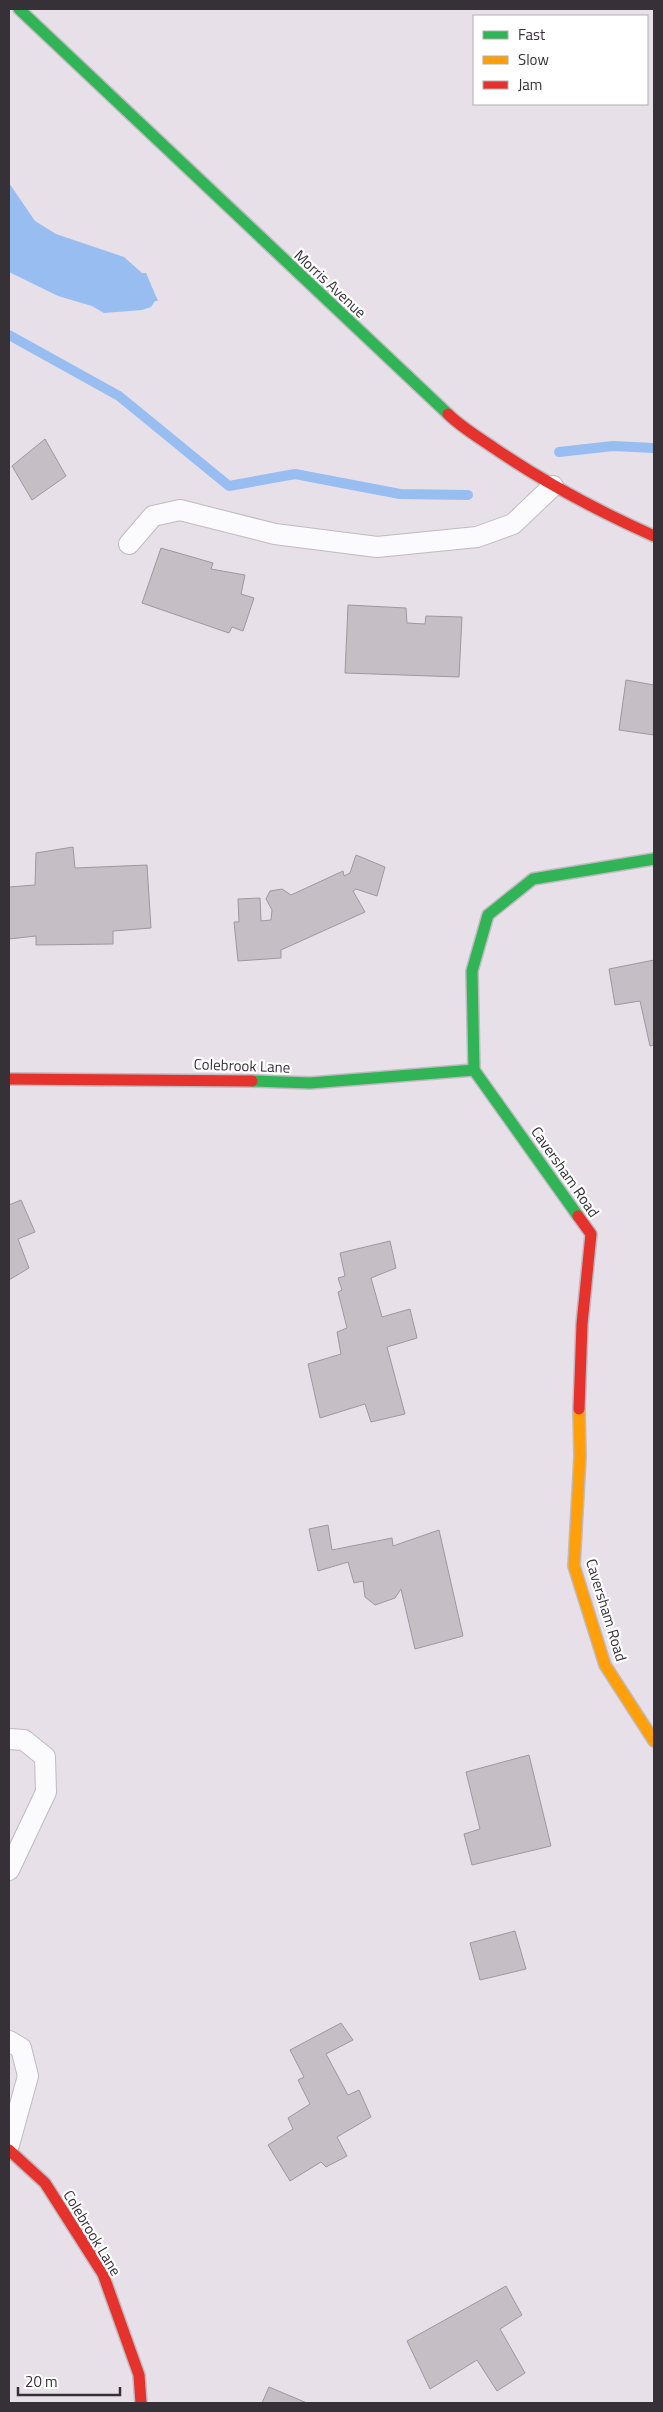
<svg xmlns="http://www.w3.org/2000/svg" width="663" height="2412" viewBox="0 0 663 2412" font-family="'Titillium Web',sans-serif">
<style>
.water{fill:#97bdf1}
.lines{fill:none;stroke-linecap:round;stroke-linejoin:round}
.stream{stroke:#97bdf1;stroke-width:10}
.building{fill:#c5bec4;stroke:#9e989e}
.lane-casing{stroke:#bfbac0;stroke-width:22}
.fast-casing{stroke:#bfbac0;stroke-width:14}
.slow-casing{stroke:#bfbac0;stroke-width:14}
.jam-casing{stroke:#bfbac0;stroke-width:14}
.lane{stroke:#fbfafc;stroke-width:20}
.fast{stroke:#30b455;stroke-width:11}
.slow{stroke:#ff9f0a;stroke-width:11}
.jam{stroke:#e5322d;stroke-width:11}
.labels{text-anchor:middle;stroke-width:4.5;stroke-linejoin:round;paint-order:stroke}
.street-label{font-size:15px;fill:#363137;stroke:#fff}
</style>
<rect width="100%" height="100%" fill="#e7e0e9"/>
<polygon class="water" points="9,183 35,221 56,234 124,257 142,273 146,273 158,301 155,301 151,307 142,310 104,313 92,306 58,296 9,272"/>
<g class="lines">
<g class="stream">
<polyline points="9,335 119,396 229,486 295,474 400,494 468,495"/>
<polyline points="559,452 613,446 654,448"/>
</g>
</g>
<g class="building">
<polygon points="45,439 66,476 32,500 12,466"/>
<polygon points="161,548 213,563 211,569 245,575 241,594 254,598 243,631 232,627 229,633 142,603"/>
<polygon points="348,605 406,608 407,623 425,624 426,616 462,617 459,677 345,673"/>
<polygon points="626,680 654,685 654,735 619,730"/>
<polygon points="73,847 75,868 147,865 151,928 113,931 113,944 36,945 36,936 9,939 9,887 35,885 36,853"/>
<polygon points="356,855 385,867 377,896 356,889 353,891 365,912 281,950 281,958 238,961 234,922 239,922 238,899 260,898 261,921 271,920 272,910 266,899 270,891 282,889 291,895 343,871 344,876 350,873"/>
<polygon points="654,960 654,1045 650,1046 640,1001 615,1005 609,969"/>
<polygon points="21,1200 35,1232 18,1239 29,1268 9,1280 9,1205"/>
<polygon points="390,1241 396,1268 371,1278 382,1317 410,1309 417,1338 387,1347 405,1414 371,1422 365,1404 320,1418 308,1364 341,1354 337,1332 347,1328 338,1292 342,1290 338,1278 345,1276 340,1253"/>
<polygon points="328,1525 332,1550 392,1538 393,1546 439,1530 463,1636 415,1649 401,1589 395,1598 375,1605 365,1597 363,1581 354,1583 348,1562 318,1571 309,1529"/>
<polygon points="529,1755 551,1846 472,1865 464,1834 480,1829 466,1772"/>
<polygon points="515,1931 526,1969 480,1980 470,1943"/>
<polygon points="341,2023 353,2040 326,2054 348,2095 359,2090 371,2117 337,2137 347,2156 326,2167 321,2162 290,2181 268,2145 293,2129 288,2118 310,2104 298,2080 304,2077 290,2050"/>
<polygon points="506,2286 522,2315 500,2329 525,2373 497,2391 477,2360 430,2389 407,2341"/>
<polygon points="269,2387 307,2403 262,2403"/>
</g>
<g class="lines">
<defs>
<g id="lane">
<polyline points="129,544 153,516 180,510 275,534 377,547 477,537 513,524 553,486"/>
<polyline points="9,1739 24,1740 45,1757 46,1792 9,1870"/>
<polyline points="9,2041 21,2048 28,2076 9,2145"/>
</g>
<g id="fast">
<polyline points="19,9 448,414"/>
<polyline points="252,1081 310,1083 474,1070"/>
<polyline points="578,1216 474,1070 472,971 488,915 533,879 654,859"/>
</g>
<polyline id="slow" points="579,1409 580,1457 574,1566 605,1665 654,1741"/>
<g id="jam">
<path d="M 448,414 C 461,427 478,437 494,448 C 545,483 598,511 654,536"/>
<polyline points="9,1079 252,1081"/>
<polyline points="578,1216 591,1234 582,1324 579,1409"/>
<polyline points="9,2150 45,2183 103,2274 139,2375 141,2403"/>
</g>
</defs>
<use href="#lane" class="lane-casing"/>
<use href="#fast" class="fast-casing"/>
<use href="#slow" class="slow-casing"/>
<use href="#jam" class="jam-casing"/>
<use href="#lane" class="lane"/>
<use href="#fast" class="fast"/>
<use href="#slow" class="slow"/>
<use href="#jam" class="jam"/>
</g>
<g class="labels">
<g class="street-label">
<text transform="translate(330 284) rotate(43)" y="5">Morris Avenue</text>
<text transform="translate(242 1066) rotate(2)" y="5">Colebrook Lane</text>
<text transform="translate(565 1172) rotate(55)" y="5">Caversham Road</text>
<text transform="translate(606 1610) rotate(73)" y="5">Caversham Road</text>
<text transform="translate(92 2233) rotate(59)" y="5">Colebrook Lane</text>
</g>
</g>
<rect width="663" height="2412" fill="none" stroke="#363137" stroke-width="20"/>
<rect x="473" y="15" width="175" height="90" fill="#ffffff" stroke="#afadaf"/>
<rect x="483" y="31" width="25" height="8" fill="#30b455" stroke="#afadaf"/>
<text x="518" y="40" font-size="15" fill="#363137">Fast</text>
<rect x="483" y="56" width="25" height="8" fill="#ff9f0a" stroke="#afadaf"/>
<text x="518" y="65" font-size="15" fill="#363137">Slow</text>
<rect x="483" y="81" width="25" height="8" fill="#e5322d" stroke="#afadaf"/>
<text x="518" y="90" font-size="15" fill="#363137">Jam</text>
<path d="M18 2387v8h102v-8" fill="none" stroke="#363137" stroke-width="2.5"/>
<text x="25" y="2387" font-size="15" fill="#363137" stroke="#ffffff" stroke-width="4" paint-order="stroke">20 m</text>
</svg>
